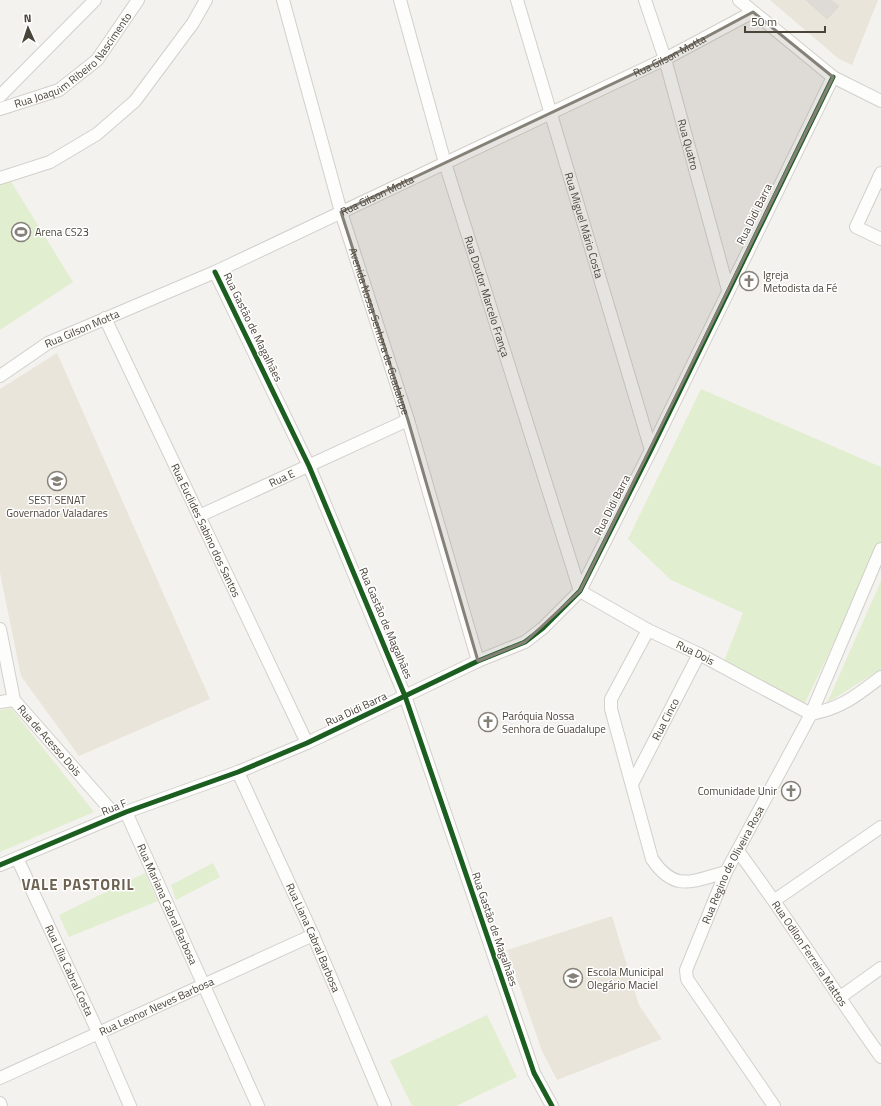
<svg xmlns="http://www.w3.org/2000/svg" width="881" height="1106" font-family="'Titillium Web',sans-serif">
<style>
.education{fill:#eae5da}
.green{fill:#e1eecf}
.building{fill:#dedbd6;stroke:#dcd9d4}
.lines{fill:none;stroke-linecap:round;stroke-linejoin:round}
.minor-casing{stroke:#d2d0cb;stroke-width:14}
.minor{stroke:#fdfdfc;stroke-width:12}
.cycleway-casing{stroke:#fff;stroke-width:8}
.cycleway{stroke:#1b5e20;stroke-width:5}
.marked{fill:#868178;fill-opacity:0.2;stroke:#868178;stroke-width:3;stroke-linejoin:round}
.labels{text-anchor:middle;stroke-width:3;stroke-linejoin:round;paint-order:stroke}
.street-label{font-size:11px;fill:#4b4439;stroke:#fff}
.poi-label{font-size:11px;fill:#4b4439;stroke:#fff;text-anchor:start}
.district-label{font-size:15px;font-weight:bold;letter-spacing:1px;fill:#6e6250;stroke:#fff}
</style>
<rect width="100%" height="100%" fill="#f4f2ee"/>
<g class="education">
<polygon points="770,0 878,0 852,65 839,59"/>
<polygon points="57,353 210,699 79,756 21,676 0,573 0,389"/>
<polygon points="612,916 639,1005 662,1039 557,1080 542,1051 507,950"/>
</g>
<g class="green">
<polygon points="10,180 73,282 0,330 0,182"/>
<polygon points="701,389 881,467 881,544 804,705 724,661 743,613 671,580 628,539"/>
<polygon points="881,581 881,669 827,703"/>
<polygon points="11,708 94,812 0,852 0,710"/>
<polygon points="213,863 220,877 176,900 171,885"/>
<polygon points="145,873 158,901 69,937 59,915"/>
<polygon points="487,1015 517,1077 456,1106 412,1106 390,1061"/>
</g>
<polygon class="building" points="806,0 831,0 839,6 827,19"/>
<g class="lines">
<g class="minor-casing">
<g id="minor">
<path id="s1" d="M283,0L341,212L408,420L478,661"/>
<path id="s2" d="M400,0L445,163L580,591"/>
<path id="s3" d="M517,0L651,450"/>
<path id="s4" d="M645,0L665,59L728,290"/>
<polyline points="739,0 833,77 881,101"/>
<polyline points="0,96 95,0"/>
<path id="s5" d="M0,109L59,90L97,60L138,0"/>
<polyline points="881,173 856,227 881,239"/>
<polyline points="0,178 50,162 97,134 135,101 193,23 206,0"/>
<polyline points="215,272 309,466 405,696 534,1073 552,1106"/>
<path id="s6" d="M105,318L307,743"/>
<path id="s7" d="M0,376L48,343L215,272L665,59L753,12"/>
<path id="s8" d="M199,516L408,420"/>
<path id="s9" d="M580,591L648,630L699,654L811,714"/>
<path id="s10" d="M0,629L14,700L116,816"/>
<path d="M648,630L611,699V709L652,859C675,893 692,881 726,872"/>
<polyline points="0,702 14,700"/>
<path d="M811,714C842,708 856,696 881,677"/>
<path id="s11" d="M238,772L313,935L385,1106"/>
<path id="s12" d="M632,784L699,654"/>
<path id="s13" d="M126,812L258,1106"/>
<path id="s14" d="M738,851C788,918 832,989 881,1057"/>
<path id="s15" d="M17,858L98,1032L130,1106"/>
<polyline points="0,865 126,812 238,772 307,743 478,661 525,642 543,628 580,591 651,450 833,77"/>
<polyline points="775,900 881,827"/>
<polyline points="839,998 881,968"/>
<path id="s16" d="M0,1078L313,935"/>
<polyline points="0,1103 1,1106"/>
<path id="s17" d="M774,1106L687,979L686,970L726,872L811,714L881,549"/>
</g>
</g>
<use href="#minor" class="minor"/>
<g class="cycleway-casing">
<g id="cycleway">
<polyline points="215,272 309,466 405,696 534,1073 552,1106"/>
<polyline points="0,865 126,812 238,772 307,743 478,661 525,642 543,628 580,591 651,450 833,77"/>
</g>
</g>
<use href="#cycleway" class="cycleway"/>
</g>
<path class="marked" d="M753,12L833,77L580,591L525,642L478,661L408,420L341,212L665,59Z"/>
<defs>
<g id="stadium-ring" transform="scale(1)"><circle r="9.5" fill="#fff" stroke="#868178" stroke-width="1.5"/><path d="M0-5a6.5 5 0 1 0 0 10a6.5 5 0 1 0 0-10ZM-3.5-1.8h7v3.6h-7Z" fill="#868178"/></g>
<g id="church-ring" transform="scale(1)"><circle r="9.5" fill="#fff" stroke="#868178" stroke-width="1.5"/><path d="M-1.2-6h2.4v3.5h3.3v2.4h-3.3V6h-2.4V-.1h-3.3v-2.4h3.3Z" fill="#868178"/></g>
<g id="school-ring" transform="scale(1)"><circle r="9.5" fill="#fff" stroke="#868178" stroke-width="1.5"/><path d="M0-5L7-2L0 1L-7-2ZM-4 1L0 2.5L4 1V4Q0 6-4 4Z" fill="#868178"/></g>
</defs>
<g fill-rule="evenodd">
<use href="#stadium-ring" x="21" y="232"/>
<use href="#church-ring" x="749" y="281"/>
<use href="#school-ring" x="57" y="481"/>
<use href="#church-ring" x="488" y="722"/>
<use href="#church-ring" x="791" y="791"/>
<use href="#school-ring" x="573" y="978"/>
</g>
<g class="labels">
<g class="street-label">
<text dy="4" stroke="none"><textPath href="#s7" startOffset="743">Rua Gilson Motta</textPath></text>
<text dy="4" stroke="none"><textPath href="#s5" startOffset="91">Rua Joaquim Ribeiro Nascimento</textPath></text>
<text dy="4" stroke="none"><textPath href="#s4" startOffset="151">Rua Quatro</textPath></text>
<text dy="4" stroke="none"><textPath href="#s7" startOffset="419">Rua Gilson Motta</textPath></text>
<text transform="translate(754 214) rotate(-64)" y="4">Rua Didi Barra</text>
<text dy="4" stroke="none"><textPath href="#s3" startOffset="235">Rua Miguel Mário Costa</textPath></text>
<text dy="4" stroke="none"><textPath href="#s2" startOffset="309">Rua Doutor Marcelo França</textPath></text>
<text transform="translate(253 327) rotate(64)" y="4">Rua Gastão de Magalhães</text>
<text dy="4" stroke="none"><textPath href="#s7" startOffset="95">Rua Gilson Motta</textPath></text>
<text dy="4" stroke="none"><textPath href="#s1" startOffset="345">Avenida Nossa Senhora de Guadalupe</textPath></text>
<text dy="4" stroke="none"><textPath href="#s8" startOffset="91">Rua E</textPath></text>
<text transform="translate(612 505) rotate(-63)" y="4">Rua Didi Barra</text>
<text dy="4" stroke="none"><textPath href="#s6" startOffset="235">Rua Euclides Sabino dos Santos</textPath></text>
<text transform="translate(386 623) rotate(67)" y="4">Rua Gastão de Magalhães</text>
<text dy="4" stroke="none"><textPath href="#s9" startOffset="131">Rua Dois</textPath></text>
<text transform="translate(356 709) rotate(-25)" y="4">Rua Didi Barra</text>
<text dy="4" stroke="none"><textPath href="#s12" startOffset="73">Rua Cinco</textPath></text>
<text dy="4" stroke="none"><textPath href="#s10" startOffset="126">Rua de Acesso Dois</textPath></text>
<text transform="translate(114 807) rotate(-22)" y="4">Rua F</text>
<text dy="4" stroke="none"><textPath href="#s17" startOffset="278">Rua Regino de Oliveira Rosa</textPath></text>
<text dy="4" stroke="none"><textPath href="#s13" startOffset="101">Rua Mariana Cabral Barbosa</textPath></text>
<text transform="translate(495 929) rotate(71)" y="4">Rua Gastão de Magalhães</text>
<text dy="4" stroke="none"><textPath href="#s11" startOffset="182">Rua Liana Cabral Barbosa</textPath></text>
<text dy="4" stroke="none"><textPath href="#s14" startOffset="125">Rua Odilon Ferreira Mattos</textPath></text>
<text dy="4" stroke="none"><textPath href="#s15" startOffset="124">Rua Lília Cabral Costa</textPath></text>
<text dy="4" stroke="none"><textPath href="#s16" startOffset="172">Rua Leonor Neves Barbosa</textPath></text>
</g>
<g class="poi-label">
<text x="35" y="236">Arena CS23</text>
<text x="763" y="279">Igreja<tspan x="763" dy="13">Metodista da Fé</tspan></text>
<text x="57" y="504" text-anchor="middle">SEST SENAT<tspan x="57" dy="13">Governador Valadares</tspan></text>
<text x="502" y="720">Paróquia Nossa<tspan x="502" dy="13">Senhora de Guadalupe</tspan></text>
<text x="777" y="795" text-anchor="end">Comunidade Unir</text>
<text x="587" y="976">Escola Municipal<tspan x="587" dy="13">Olegário Maciel</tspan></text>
</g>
<g class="district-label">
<text x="78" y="890">VALE PASTORIL</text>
</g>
</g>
<g transform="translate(28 28) rotate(357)" stroke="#ffffff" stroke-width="3" paint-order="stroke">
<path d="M0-3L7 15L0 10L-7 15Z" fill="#4b4439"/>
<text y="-6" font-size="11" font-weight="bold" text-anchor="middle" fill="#4b4439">N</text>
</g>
<path d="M745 26v6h80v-6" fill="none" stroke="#4b4439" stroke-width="2"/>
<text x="751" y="26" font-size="12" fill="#4b4439" stroke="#ffffff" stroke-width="3" paint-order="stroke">50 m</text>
</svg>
